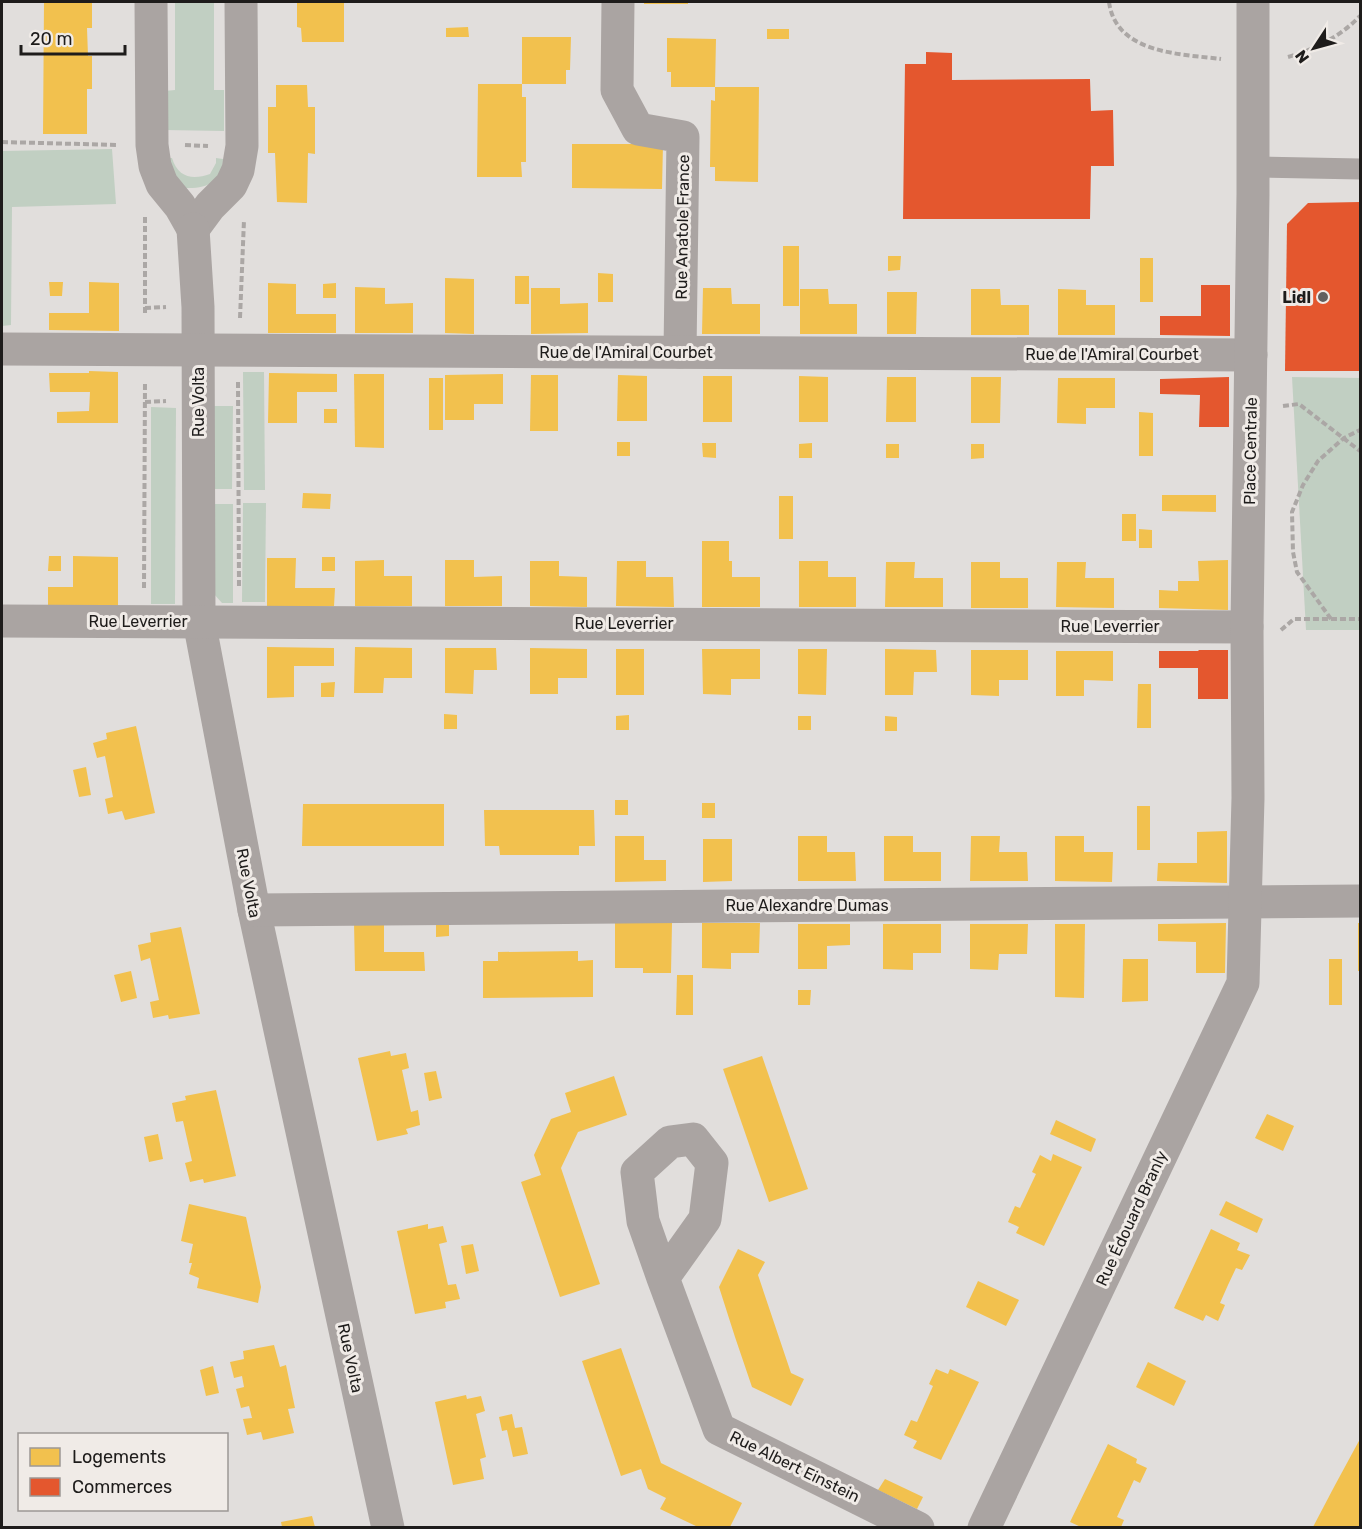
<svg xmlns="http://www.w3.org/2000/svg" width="1362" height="1529" font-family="Rubik,sans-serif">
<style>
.green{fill:#c1cfc2}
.homes{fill:#f2c14e}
.shops{fill:#e4572e}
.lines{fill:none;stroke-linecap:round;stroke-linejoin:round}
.path{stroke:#aba7a5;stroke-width:4;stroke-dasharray:6 3;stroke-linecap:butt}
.service{stroke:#aaa4a2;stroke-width:21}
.minor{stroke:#aaa4a2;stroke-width:33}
.poi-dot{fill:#62605f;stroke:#f0ebe7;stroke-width:2}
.labels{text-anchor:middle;stroke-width:6;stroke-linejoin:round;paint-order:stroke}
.street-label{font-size:16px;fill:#1e1c1b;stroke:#f0ebe7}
.poi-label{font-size:16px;font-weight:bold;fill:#1e1c1b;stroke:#f0ebe7;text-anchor:end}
</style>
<rect width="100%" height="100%" fill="#e1dedc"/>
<g class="green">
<polygon points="175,2 214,2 214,90 224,90 224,131 164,130 165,91 175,90"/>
<polygon points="112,149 116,204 12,207 11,325 2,326 2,151"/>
<path d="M163,158H172C178,178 193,180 210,174L216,163V158L223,159C222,182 207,189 185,188Z"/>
<polygon points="264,372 265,490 244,490 243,372"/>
<polygon points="1292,377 1360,378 1360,630 1306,630"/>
<polygon points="208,406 233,406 232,489 208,489"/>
<polygon points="151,407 176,408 175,604 151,604"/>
<polygon points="243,503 266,503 265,602 242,602"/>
<polygon points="208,504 233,504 233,603 222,603 214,594"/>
</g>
<g class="homes">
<polygon points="44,2 92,2 92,28 87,28 88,56 92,56 92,89 87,89 87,134 43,134"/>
<polygon points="297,2 344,2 344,42 302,42 301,28 297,27"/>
<rect x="644" y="2" width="44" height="2"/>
<polygon points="468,27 469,37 446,37 446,28"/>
<rect x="767" y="29" width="22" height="10"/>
<polygon points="522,37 571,37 570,70 566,70 566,84 522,84"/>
<polygon points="667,38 716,39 715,87 671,87 671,72 667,72"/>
<polygon points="478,84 522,84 522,97 526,97 526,162 521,162 522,177 477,177"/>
<polygon points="276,85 307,85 308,107 315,107 315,154 308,153 307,203 277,202 275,153 268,153 268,107 276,107"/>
<polygon points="715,87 759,87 758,182 715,181 715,167 710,167 711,100 715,101"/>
<polygon points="572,144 663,144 662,189 572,188"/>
<rect x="783" y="246" width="16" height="60"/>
<polygon points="888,256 901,256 900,270 888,271"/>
<rect x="1140" y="258" width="13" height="44"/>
<polygon points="598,273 613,274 613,302 598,302"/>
<rect x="515" y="276" width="14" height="28"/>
<polygon points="445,278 474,279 474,334 445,333"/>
<polygon points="49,282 63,282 62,296 50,296"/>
<polygon points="89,282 119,283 119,331 49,330 49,313 89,313"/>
<polygon points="268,283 296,284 296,314 336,314 336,333 268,333"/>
<polygon points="336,283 336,298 323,298 323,284"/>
<polygon points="355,287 385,288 385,304 413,303 413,333 355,333"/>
<polygon points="531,288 560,288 560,304 588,303 588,333 531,334"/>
<polygon points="703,288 731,288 732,304 760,304 760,334 702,334"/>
<polygon points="800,289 828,289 829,304 857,304 857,334 800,334"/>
<polygon points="971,289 1000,289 1001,305 1029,305 1029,335 971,335"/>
<polygon points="1058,289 1086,290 1086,305 1115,305 1115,335 1058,335"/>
<polygon points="887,292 917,292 916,334 887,334"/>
<polygon points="89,371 118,372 118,423 57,423 57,412 89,411 90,392 50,392 49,373 89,373"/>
<polygon points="269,373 337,374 337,392 297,392 297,423 268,423"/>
<polygon points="354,374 384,374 384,448 355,447"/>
<polygon points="503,374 503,404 474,404 474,420 445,420 445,375"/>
<polygon points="531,375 558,375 558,431 530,431"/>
<polygon points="618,375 647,376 647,421 617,421"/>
<rect x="703" y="376" width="29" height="46"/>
<polygon points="799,376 828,377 828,422 799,422"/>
<polygon points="887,377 916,377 916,422 886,422"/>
<polygon points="971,377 1001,377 1000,423 971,423"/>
<rect x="429" y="378" width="14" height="52"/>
<polygon points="1058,378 1115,378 1115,408 1086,408 1086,424 1057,423"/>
<rect x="324" y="409" width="13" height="14"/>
<polygon points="1139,412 1153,413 1153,456 1139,456"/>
<rect x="617" y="442" width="13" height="14"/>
<polygon points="702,443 716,443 716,458 703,457"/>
<polygon points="812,443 812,458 799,458 799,444"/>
<rect x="886" y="444" width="13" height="14"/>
<polygon points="971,444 984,444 984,458 971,459"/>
<polygon points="303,493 331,494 330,509 302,508"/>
<polygon points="1162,495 1216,495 1216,512 1162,511"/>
<rect x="779" y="496" width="14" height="43"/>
<rect x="1122" y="514" width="14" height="27"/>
<polygon points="1139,529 1152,530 1152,548 1139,548"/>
<polygon points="702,541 729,541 729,561 732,561 732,577 760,577 760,607 702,607"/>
<polygon points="49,556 61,556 61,571 48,571"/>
<polygon points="73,556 118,557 118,606 48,606 48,587 73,587"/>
<rect x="322" y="557" width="13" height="14"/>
<polygon points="267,558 296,558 295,588 335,588 334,606 267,608"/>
<polygon points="384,560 384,576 412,576 412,606 355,606 355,561"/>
<polygon points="445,560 474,560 474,577 502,576 502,606 445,606"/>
<polygon points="1228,560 1228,610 1159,608 1159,590 1178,591 1178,581 1199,581 1198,561"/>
<polygon points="530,561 559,561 559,576 587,577 587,607 530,606"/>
<polygon points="617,561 646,561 646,577 673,577 674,607 616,606"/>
<polygon points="799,561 828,561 828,577 856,577 856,607 799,607"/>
<polygon points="886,562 915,562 914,578 943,578 943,607 885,607"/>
<polygon points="971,562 1000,562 1000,578 1028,578 1028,608 971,608"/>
<polygon points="1057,562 1086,562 1085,578 1114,578 1114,608 1056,607"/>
<polygon points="267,647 334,648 334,666 294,666 294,697 267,698"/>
<polygon points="355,647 412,648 412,678 384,678 383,693 354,693"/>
<polygon points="445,648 496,648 497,670 474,670 473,694 445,693"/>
<polygon points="530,648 587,649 587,678 558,678 558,694 530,694"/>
<rect x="616" y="649" width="28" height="46"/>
<polygon points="702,649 760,649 760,679 731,679 731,695 703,694"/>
<polygon points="798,649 827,649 826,695 798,694"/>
<polygon points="885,649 936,650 937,672 914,672 913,695 885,695"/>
<polygon points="971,650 1028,650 1028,680 999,680 999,696 971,695"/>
<polygon points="1056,651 1113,651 1113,681 1084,680 1084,696 1056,696"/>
<polygon points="335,682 334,697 321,697 321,683"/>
<polygon points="1138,684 1151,684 1151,728 1137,728"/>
<polygon points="444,714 457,715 457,729 444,729"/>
<polygon points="629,715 629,730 616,730 616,716"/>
<rect x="798" y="716" width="13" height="14"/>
<polygon points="885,716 897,717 897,731 885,731"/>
<polygon points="136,726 155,813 125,820 122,811 108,814 105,799 113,797 105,756 97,758 93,743 107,739 106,733"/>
<polygon points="86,767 91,795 79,797 73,770"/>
<rect x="615" y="800" width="13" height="15"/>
<rect x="702" y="803" width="13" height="15"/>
<polygon points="303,804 444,804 444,846 302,846"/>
<rect x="1137" y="806" width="13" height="44"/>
<polygon points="484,810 594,810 595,846 579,846 579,855 500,855 499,846 485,846"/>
<polygon points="1227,831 1227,883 1157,881 1158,863 1197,863 1197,832"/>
<polygon points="615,836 644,836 644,860 666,860 666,881 615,882"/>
<polygon points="798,836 827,836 827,852 855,852 856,881 798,881"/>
<polygon points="884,836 913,836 913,852 941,852 941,881 884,881"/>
<polygon points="971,836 1000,836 999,852 1027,852 1028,881 970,881"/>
<polygon points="1055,836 1084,836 1084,852 1113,852 1112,882 1055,881"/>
<polygon points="703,839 732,839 732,881 703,882"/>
<polygon points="354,922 384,922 384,952 424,952 425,971 355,971"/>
<polygon points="436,922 449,922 449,936 436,937"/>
<polygon points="615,923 672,923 671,973 643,973 643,968 615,968"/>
<polygon points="702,923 760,923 759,953 731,953 731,969 702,968"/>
<polygon points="1226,923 1225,973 1196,973 1196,942 1158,941 1158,924"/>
<rect x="1358" y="923" width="2" height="48"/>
<polygon points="798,924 850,924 850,945 827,946 827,969 798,969"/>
<polygon points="883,924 941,924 941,953 913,953 913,970 883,969"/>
<polygon points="970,924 1028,924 1027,954 999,954 998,970 970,969"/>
<polygon points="1055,924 1085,924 1084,998 1055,997"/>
<polygon points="181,927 200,1014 169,1019 168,1015 153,1018 150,1002 159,1000 150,958 141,961 138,945 151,942 150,933"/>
<polygon points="578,951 578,961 593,960 593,997 483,998 483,961 498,961 498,952"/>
<polygon points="1123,959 1148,959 1148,1001 1122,1002"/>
<rect x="1329" y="959" width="13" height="46"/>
<polygon points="131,971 137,998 121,1002 114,975"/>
<polygon points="677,975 693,975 693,1015 676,1015"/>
<polygon points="798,990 811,990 810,1005 798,1005"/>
<polygon points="390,1051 391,1056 406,1053 409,1068 402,1070 411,1112 418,1110 420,1125 406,1129 408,1134 377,1141 358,1058"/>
<polygon points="762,1056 808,1189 769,1202 723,1069"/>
<polygon points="436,1071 442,1098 429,1101 424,1073"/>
<polygon points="614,1076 627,1115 578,1132 561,1168 600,1284 560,1297 521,1182 541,1175 534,1155 551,1119 571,1112 565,1093"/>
<polygon points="216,1090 236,1176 204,1183 203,1179 190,1182 185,1163 192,1161 183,1121 176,1122 172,1103 186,1100 185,1096"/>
<polygon points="1267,1114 1294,1126 1283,1151 1255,1138"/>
<polygon points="1056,1120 1096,1139 1091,1152 1050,1134"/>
<polygon points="158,1134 163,1159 149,1162 144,1137"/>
<polygon points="1053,1154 1082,1167 1044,1246 1016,1233 1019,1227 1008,1222 1015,1206 1020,1208 1036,1174 1032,1172 1040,1155 1051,1161"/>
<polygon points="1226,1201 1263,1219 1257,1233 1219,1215"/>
<polygon points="189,1204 246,1217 261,1287 258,1303 197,1288 199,1278 189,1274 192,1263 189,1263 193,1244 181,1241"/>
<polygon points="428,1224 428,1229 443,1226 447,1242 439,1244 448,1285 456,1284 460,1299 445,1302 446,1308 415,1314 397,1231"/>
<polygon points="1211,1229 1240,1243 1237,1250 1250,1255 1242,1270 1236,1268 1228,1285 1220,1303 1225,1305 1218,1321 1206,1315 1203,1321 1174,1308"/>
<polygon points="473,1244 479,1271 466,1274 461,1246"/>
<polygon points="738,1249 765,1262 758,1275 791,1373 804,1379 791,1406 752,1387 735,1337 719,1287"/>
<polygon points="978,1281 1019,1300 1006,1326 966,1307"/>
<polygon points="274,1345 280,1367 286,1365 295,1408 288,1409 294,1433 263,1440 261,1432 247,1435 243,1419 252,1418 249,1406 241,1408 236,1389 244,1387 242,1376 234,1378 230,1362 244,1359 243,1351"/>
<polygon points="621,1348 661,1463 742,1503 730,1527 698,1527 660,1509 666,1498 648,1489 641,1469 621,1476 582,1361"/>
<polygon points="1148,1362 1186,1381 1174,1406 1136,1387"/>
<polygon points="213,1366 219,1393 206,1396 200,1370"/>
<polygon points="936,1369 948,1374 950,1369 979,1382 941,1460 913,1448 917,1441 904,1435 911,1420 917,1422 933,1386 929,1384"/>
<polygon points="466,1395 467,1399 481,1396 485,1411 476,1414 486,1457 480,1459 484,1479 453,1485 435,1402"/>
<polygon points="512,1414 515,1428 522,1427 528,1454 513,1457 507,1430 502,1431 499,1417"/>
<polygon points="1360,1439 1360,1527 1313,1527 1334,1487"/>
<polygon points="1108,1444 1137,1459 1136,1463 1147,1468 1140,1483 1134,1480 1117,1517 1124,1520 1121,1527 1081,1527 1070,1522"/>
<polygon points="885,1479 923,1497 917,1509 878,1490"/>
<polygon points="312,1516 315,1527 282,1527 281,1522"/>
</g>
<g class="shops">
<polygon points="926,52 952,53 952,80 1090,79 1091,111 1113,110 1114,166 1091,166 1090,219 903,219 905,64 926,64"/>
<polygon points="1360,202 1360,371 1285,371 1287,224 1308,203"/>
<polygon points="1201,285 1230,285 1230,336 1160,335 1160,316 1201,316"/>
<polygon points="1229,377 1229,427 1199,427 1200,395 1160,394 1160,379"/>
<polygon points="1199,650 1228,650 1228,699 1198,699 1198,668 1159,668 1159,651 1198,651"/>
</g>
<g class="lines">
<g class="path">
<path d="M1109,2C1116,54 1181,54 1221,59"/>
<path d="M1288,57C1315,49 1340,37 1360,16"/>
<polyline points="2,142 118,145"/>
<polyline points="185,145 208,146"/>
<polyline points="145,217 145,315"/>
<polyline points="145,308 166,307"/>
<polyline points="240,318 244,220"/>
<polyline points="238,382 239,588"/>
<polyline points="145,402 166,401"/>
<polyline points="1283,406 1299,404 1360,451"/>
<polyline points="144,588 145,382"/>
<polyline points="1331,619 1297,572 1293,552 1292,512 1303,485 1318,461 1344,438 1360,430"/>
<polyline points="1281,630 1294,619 1360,619"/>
</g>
<polyline class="service" points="1253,167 1360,169"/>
<g class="minor">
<polyline points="151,2 152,145 155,166 162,184 180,206 193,229 210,206 231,185 238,170 242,146 241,2"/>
<polyline points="618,2 617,90 638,129 683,137 680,352"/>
<polyline points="193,229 198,307 199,621 254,910 388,1528"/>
<polyline points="2,349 1251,355"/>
<polyline points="2,621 1247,627"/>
<polyline points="254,910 1360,901"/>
<polyline points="663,1278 643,1221 637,1172 670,1142 693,1139 712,1163 705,1219 663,1278 719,1429 918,1528"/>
<polyline points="984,1528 1243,983 1248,798 1247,627 1253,194 1253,2"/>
</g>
</g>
<circle class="poi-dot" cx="1323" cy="297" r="6"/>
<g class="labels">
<g class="street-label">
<text transform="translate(682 227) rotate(-89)" y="6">Rue Anatole France</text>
<text x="626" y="358">Rue de l'Amiral Courbet</text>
<text x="1112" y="360">Rue de l'Amiral Courbet</text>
<text transform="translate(198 402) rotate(-90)" y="6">Rue Volta</text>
<text transform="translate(1250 451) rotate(-89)" y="6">Place Centrale</text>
<text x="138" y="627">Rue Leverrier</text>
<text x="624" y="629">Rue Leverrier</text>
<text x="1110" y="632">Rue Leverrier</text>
<text transform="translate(249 883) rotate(79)" y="6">Rue Volta</text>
<text x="807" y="911">Rue Alexandre Dumas</text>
<text transform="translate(1131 1218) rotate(-65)" y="6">Rue Édouard Branly</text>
<text transform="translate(351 1358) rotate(78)" y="6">Rue Volta</text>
<text transform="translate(795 1466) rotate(26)" y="6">Rue Albert Einstein</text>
</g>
<g class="poi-label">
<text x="1311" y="303">Lidl</text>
</g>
</g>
<rect width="1362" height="1529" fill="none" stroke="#1e1c1b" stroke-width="6"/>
<rect x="18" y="1433" width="210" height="78" fill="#f0ebe7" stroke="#9c9895" stroke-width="1.5"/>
<rect x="30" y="1448" width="30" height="18" fill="#f2c14e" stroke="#9c9895" stroke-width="1.5"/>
<text x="72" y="1463" font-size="18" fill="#1e1c1b">Logements</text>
<rect x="30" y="1478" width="30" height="18" fill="#e4572e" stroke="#9c9895" stroke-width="1.5"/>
<text x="72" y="1493" font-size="18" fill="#1e1c1b">Commerces</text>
<g transform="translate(1314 48) rotate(234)" stroke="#f0ebe7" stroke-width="4.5" paint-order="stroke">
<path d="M0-4.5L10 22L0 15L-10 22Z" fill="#1e1c1b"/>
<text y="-9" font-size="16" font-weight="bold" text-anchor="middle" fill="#1e1c1b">N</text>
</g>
<path d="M21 45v9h104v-9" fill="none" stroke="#1e1c1b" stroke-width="3"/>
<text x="30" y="45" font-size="18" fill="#1e1c1b" stroke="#f0ebe7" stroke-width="4.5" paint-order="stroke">20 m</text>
</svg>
